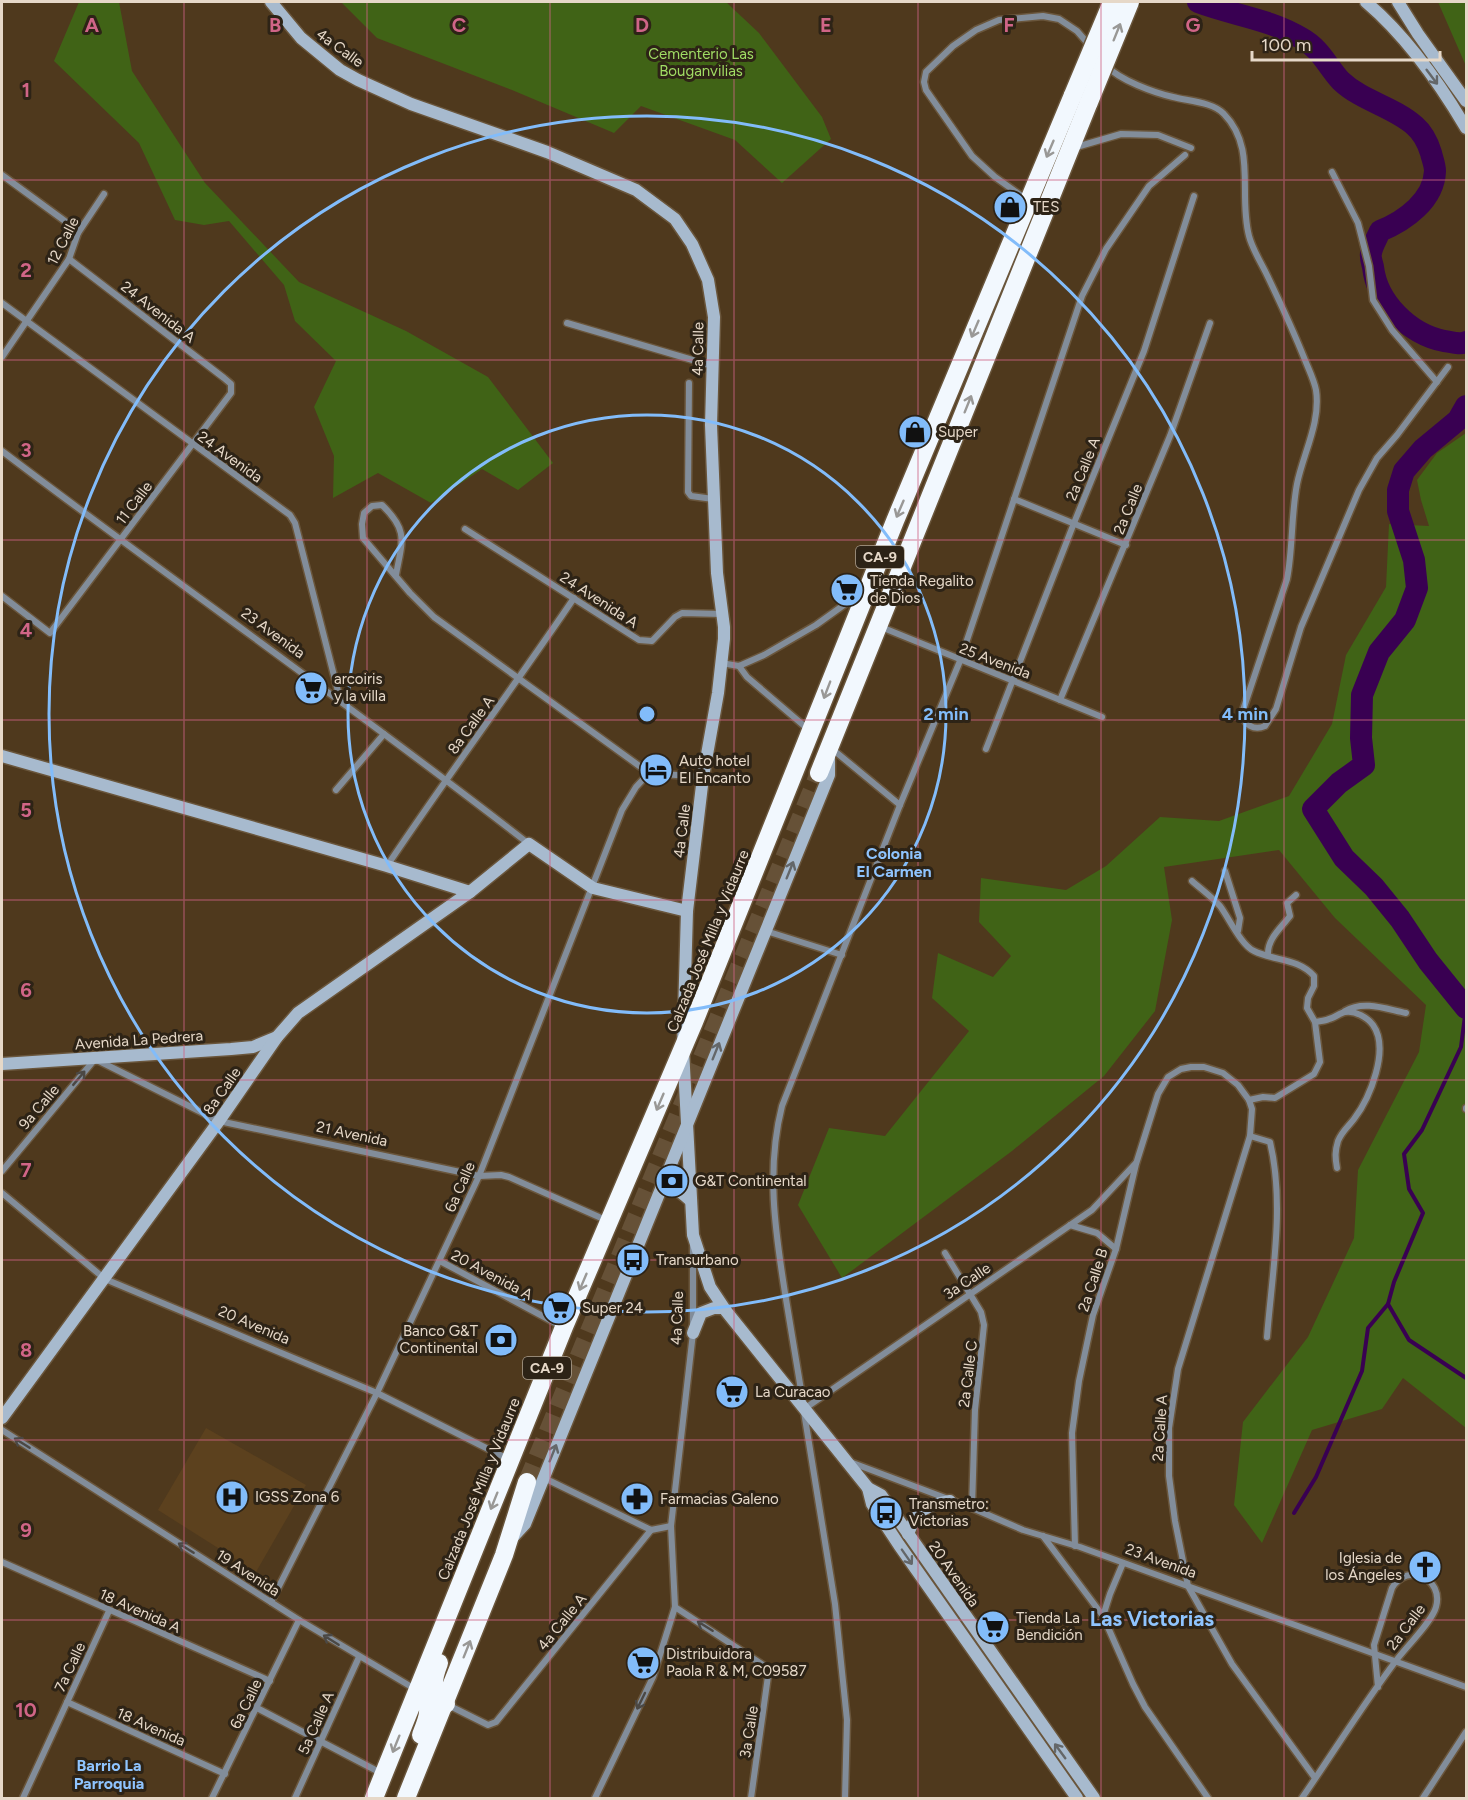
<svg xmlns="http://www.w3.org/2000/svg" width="1468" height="1800" font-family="Figtree,sans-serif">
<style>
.built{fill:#5c411e}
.green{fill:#406316}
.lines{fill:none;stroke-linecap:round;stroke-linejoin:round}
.stream{stroke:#390052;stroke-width:4}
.river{stroke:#390052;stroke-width:22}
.highway-tunnel{stroke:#665137;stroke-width:18;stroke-dasharray:18 9;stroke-linecap:butt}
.street-casing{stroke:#6a563c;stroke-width:9}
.secondary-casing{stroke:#6a563c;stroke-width:15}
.highway-casing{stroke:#6a563c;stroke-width:21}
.street{stroke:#828d9a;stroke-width:6}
.secondary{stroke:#a7bace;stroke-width:12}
.highway{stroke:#f2f8fe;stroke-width:18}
.highway-bridge-casing{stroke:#6a563c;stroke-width:21;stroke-linecap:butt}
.highway-bridge{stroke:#f2f8fe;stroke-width:18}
.oneway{stroke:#999896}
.oneway2{stroke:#646769}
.oneway3{stroke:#4b4844}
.grid{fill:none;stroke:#d06587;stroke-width:1.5;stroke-opacity:0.55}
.ring{fill:none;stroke:#82bcfa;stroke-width:3}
.labels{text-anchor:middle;stroke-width:6;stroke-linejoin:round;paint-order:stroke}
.shield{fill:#2d2316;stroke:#aea293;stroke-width:1.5}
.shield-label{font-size:14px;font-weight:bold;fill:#e6d8c8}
.street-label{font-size:15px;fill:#e6d8c8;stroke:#2d2316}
.park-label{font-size:15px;fill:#a0dc64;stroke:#2d2316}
.poi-label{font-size:15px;fill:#e6d8c8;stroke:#2d2316;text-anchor:start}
.neighbourhood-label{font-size:16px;font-weight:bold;fill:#8fc4fe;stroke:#2d2316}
.district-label{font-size:21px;font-weight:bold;fill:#8fc4fe;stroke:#2d2316}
.grid-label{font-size:20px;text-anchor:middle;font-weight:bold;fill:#d06587;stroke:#2d2316;stroke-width:6;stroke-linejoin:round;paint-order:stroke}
.centre{fill:#82bcfa;stroke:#2d2316;stroke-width:3}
.ring-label{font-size:18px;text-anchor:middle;font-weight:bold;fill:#82bcfa;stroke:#2d2316;stroke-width:6;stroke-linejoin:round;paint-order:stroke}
</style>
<rect width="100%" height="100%" fill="#4f391d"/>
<polygon class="built" points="206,1428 306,1485 256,1572 158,1510"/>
<g class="green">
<polygon points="79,2 119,2 132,71 205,183 299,282 406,331 488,377 553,463 518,490 482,469 431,503 378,473 333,498 334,456 314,407 336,361 295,321 284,285 229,221 204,225 175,220 139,143 54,61"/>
<polygon points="341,2 726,2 759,33 822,117 831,139 782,183 735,140 641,106 614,133 512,90 377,38"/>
<polygon points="1438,2 1466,2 1466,66"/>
<polygon points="1466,433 1466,1428 1403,1378 1382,1409 1312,1430 1262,1543 1234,1505 1243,1422 1308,1337 1354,1238 1358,1170 1419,1052 1426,1005 1335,918 1279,850 1164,867 1172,920 1155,1011 1104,1076 1012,1151 842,1278 798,1205 829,1128 885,1136 969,1031 932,998 938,953 993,977 1011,956 979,922 981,878 1066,890 1106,866 1160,817 1219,821 1289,796 1332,724 1346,655 1386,587 1389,524 1429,526 1421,500 1417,480 1437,453"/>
</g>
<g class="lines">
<g class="stream">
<polyline points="1466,1008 1461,1047 1422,1130 1404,1154 1409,1189 1423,1213 1394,1282 1388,1304 1409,1340 1466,1378"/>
<polyline points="1294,1513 1316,1477 1362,1371 1368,1328 1388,1304"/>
</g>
<g class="river">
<path d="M1198,2C1232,15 1270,19 1301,38C1321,49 1327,66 1341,81C1362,101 1394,107 1415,126C1423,133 1428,143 1431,153C1432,158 1435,165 1435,171C1434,200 1405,221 1380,231C1377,238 1372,246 1371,253C1370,257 1372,263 1373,267C1377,302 1409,334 1444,341C1452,342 1459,345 1466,342"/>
<polyline points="1466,406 1458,420 1423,449 1404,471 1398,490 1398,511 1414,560 1417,588 1405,620 1379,652 1362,695 1361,738 1364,765 1339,783 1313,809 1344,858 1374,887 1400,919 1428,961 1466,1008"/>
</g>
<polyline class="highway-tunnel" points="527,1482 819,773"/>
<g class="street-casing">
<g id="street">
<path d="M1107,66C1119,80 1155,93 1173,97C1188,101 1213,102 1224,114C1257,148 1238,194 1249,236C1252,248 1260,261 1266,273C1280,302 1293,330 1305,360C1309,370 1314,380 1316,390C1321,422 1303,454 1297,484C1291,515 1293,548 1287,579L1242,713C1244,725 1254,731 1265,726L1276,709L1301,627L1359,490L1377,458L1397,435L1448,367"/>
<polyline points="1073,148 1121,134 1158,135 1191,148"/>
<polyline points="1332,172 1358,223 1369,266 1373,300 1392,330 1437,382"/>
<polyline points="2,175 73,227 78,233"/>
<polyline points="1026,199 995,177 972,156 926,90 924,82 926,72 953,46 976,30 999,20 1043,16 1059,19 1077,31 1091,47"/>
<polyline points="2,303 290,515 295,523 340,699"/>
<polyline points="567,323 713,366"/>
<polyline points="2,357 69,259 78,233 104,194"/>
<polyline points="689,383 688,492 691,496 713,499"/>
<path d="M2,451C176,583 356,709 529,844"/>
<polyline points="1014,499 1126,545"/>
<polyline points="465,529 639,640 652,641 675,617 682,613 722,614"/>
<path d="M396,575C402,541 409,531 382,505L372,506L364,513L362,524L363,538L410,593L434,617L649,773L703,777"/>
<polyline points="2,596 50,633 231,393 231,384 224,378 69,259"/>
<polyline points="881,627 1102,717"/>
<polyline points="721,663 739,666 764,655 816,625 848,602 859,603"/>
<polyline points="739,666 747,677 809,730"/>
<polyline points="1060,700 1170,436 1210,323"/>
<polyline points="831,748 900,805"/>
<polyline points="986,749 1074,523 1144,351 1194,196"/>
<polyline points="336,790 384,734"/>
<path d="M387,866C448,775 513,688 574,598"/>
<polyline points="1225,871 1240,918 1238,931"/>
<path d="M1192,881C1201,889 1212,897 1220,906C1229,918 1241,945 1254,951C1274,961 1298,958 1314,976V986L1308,998L1307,1008L1315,1022L1320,1062L1314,1074L1275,1098L1263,1097L1249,1100"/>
<polyline points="766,931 842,955"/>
<path d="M1268,955C1267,939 1281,928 1290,916L1287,903L1296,895"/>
<path d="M1345,1011C1364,1000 1386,1009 1406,1013"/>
<path d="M1315,1022C1320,1021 1325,1021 1329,1019C1334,1018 1340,1013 1345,1012C1355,1010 1368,1018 1373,1025C1390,1049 1370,1098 1354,1119C1348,1127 1342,1131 1338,1141C1335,1151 1335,1157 1337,1168"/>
<polyline points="1466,1108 1466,1109"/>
<path d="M1250,1136L1270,1142C1285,1205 1272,1273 1267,1337"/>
<polyline points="2,1171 95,1059 219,1121 479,1176 501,1175 509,1177 608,1221"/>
<polyline points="2,1193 105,1279 377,1393 508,1459"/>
<polyline points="1070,1225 1097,1233 1116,1249"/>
<polyline points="945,1253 981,1312 984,1325 975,1410 972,1508"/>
<polyline points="440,1261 561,1326"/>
<path d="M803,1402C797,1366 791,1329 785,1293C775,1230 766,1169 782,1106L900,805L960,661L1082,296L1106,249L1149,186L1185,155"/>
<polyline points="804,1409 1092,1210 1135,1164"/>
<polyline points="804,1412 835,1604 847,1720 845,1798"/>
<polyline points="2,1430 299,1620 415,1689"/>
<polyline points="850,1462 972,1508 1023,1530 1080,1547 1466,1687"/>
<polyline points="544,1478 651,1530 671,1526"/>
<polyline points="1043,1536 1103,1616 1133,1684 1145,1707 1208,1798"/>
<polyline points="1075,1546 1072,1433 1079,1381 1093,1315 1116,1249 1136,1164 1158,1094 1168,1077 1181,1069 1191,1067 1204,1067 1223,1073 1238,1085 1249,1100 1252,1109 1250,1136 1178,1369 1169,1428 1169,1476 1175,1521 1188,1586 1232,1664 1315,1778"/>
<polyline points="2,1562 270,1681"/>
<polyline points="271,1602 377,1393 479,1176 622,810 636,787 649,773"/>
<polyline points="675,1607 769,1669 751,1798"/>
<polyline points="1103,1616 1110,1594 1123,1563"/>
<polyline points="67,1702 225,1774"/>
<polyline points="448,1705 488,1725 496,1722 651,1530"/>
<polyline points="257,1708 381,1773"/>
<polyline points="23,1798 109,1611"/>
<polyline points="212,1798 299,1620"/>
<polyline points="295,1798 359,1657"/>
<polyline points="595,1798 653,1677 675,1607 671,1526 693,1333 693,1247"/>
<path d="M1302,1798C1333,1753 1362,1706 1395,1662C1405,1648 1432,1622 1436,1607C1444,1579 1408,1561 1392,1588L1374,1645L1378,1687"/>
<polyline points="1423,1798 1466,1732"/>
</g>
</g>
<g class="secondary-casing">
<g id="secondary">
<polyline points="271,2 301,38 340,70 358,80 411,104 547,152 636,190 675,219 692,244 708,280 714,317 711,425 717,573 724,627 724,639 718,693 703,777 687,911 683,1049 693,1235 710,1287 726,1311 868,1488 881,1495 1094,1798"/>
<path d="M1366,2C1405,35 1440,84 1466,128"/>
<polyline points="1398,2 1418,34 1466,101"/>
<polyline points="2,756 387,866 470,892"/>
<polyline points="2,1064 231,1049 253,1047 277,1037"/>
<path d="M662,1185C674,1185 682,1193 691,1201"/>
<polyline points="693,1333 701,1313 714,1308 723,1308"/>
<polyline points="2,1418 219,1121 277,1037 298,1013 470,892 529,844 593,888 687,911"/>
<polyline points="868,1488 872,1504 899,1545 1077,1798"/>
<path d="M908,1534C917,1510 925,1505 950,1501"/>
<polyline points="513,1537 525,1524 540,1487 829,775 829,757"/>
</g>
</g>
<g class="highway-casing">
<g id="highway">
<polyline points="819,773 1089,102"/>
<path d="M439,1663C432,1681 431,1689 446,1704"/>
<path d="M418,1690C433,1707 429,1715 421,1735"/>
<polyline points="374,1798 564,1327 694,1022 895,521 1073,95"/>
<polyline points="406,1798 504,1555 527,1482"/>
</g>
</g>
<use href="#street" class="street"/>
<use href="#secondary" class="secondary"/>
<use href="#highway" class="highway"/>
<g class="highway-bridge-casing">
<g id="highway-bridge">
<polyline points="1073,95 1112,2"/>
<polyline points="1089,102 1130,2"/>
</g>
</g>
<use href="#highway-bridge" class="highway-bridge"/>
</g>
<defs><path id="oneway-shaft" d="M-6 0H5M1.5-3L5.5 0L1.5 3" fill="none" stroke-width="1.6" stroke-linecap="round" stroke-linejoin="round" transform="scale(1.5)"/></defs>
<g class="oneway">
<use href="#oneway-shaft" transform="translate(1117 32) rotate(-68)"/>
<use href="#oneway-shaft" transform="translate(1050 149) rotate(113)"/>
<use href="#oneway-shaft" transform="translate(975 329) rotate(113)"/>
<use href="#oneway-shaft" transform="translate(968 404) rotate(-68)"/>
<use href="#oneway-shaft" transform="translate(900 509) rotate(113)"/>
<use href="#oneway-shaft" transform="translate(827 690) rotate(111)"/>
<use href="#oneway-shaft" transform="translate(660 1102) rotate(113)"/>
<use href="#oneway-shaft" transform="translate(583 1282) rotate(113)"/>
<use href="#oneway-shaft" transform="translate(494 1501) rotate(112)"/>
<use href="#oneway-shaft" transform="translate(467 1649) rotate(-68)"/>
<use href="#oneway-shaft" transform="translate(396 1744) rotate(112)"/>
</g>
<g class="oneway2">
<use href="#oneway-shaft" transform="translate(1432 77) rotate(53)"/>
<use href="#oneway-shaft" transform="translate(790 870) rotate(-68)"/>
<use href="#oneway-shaft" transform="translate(716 1051) rotate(-68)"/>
<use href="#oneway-shaft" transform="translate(553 1453) rotate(-68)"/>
<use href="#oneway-shaft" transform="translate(907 1557) rotate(55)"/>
<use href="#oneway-shaft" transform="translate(1060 1751) rotate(-126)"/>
</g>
<g class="oneway3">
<use href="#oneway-shaft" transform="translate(79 1078) rotate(-50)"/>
<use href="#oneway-shaft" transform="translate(22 1443) rotate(-148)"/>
<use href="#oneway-shaft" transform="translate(186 1548) rotate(-148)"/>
<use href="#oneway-shaft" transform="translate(705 1626) rotate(-148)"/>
<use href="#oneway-shaft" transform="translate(331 1640) rotate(-148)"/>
<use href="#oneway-shaft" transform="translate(641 1701) rotate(116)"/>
</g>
<path class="grid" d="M184,2V1798M367,2V1798M550,2V1798M734,2V1798M918,2V1798M1101,2V1798M1284,2V1798M2,180H1466M2,360H1466M2,540H1466M2,720H1466M2,900H1466M2,1080H1466M2,1260H1466M2,1440H1466M2,1620H1466"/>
<g class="ring">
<circle cx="647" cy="714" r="299"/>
<circle cx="647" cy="714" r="598"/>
</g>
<defs>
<g id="shop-disc" transform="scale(1.725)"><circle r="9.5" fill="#82bcfa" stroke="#2d2316"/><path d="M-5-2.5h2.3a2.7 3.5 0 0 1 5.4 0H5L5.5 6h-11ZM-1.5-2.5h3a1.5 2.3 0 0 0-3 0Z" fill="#111"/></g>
<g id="supermarket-disc" transform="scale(1.725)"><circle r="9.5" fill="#82bcfa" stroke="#2d2316"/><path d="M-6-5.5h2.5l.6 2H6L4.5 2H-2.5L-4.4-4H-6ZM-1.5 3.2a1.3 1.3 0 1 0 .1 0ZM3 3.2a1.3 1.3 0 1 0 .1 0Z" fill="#111"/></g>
<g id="hotel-disc" transform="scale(1.725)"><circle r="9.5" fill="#82bcfa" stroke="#2d2316"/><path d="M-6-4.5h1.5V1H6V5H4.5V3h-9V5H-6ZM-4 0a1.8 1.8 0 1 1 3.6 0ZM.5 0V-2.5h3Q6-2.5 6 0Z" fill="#111"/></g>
<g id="bank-disc" transform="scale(1.725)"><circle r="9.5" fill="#82bcfa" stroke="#2d2316"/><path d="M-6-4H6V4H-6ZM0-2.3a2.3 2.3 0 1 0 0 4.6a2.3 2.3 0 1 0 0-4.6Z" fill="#111"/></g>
<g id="bus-disc" transform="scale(1.725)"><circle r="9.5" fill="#82bcfa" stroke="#2d2316"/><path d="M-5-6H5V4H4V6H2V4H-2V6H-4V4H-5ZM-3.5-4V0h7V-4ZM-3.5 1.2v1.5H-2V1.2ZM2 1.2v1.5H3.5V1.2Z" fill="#111"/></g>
<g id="hospital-disc" transform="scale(1.725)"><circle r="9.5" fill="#82bcfa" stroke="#2d2316"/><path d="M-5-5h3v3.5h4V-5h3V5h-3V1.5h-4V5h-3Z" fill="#111"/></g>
<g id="pharmacy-disc" transform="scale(1.725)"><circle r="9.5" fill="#82bcfa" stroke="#2d2316"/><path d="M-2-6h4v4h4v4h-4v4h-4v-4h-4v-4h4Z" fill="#111"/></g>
<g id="church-disc" transform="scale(1.725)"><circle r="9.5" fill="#82bcfa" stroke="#2d2316"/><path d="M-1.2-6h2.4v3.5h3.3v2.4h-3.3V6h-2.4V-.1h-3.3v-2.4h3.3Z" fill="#111"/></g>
</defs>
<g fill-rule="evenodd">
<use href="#shop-disc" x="1010" y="207"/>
<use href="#shop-disc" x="915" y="432"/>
<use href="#supermarket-disc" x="847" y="590"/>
<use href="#supermarket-disc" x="311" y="688"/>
<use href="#hotel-disc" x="656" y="770"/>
<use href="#bank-disc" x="672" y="1181"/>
<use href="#bus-disc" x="633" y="1260"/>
<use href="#supermarket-disc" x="559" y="1308"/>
<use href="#bank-disc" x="501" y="1340"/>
<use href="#supermarket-disc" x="732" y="1392"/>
<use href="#hospital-disc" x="232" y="1497"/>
<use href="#pharmacy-disc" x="637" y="1499"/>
<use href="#bus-disc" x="886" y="1513"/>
<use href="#church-disc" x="1425" y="1567"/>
<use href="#supermarket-disc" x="993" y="1627"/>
<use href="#supermarket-disc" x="643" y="1663"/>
</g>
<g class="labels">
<g class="shield">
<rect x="856" y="546" width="48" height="22" rx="4.5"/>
<rect x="523" y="1357" width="48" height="22" rx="4.5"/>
</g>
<g class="shield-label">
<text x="880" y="562">CA-9</text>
<text x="547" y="1373">CA-9</text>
</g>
<g class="street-label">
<text transform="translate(340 48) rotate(36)" y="5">4a Calle</text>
<text transform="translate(63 241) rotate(-63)" y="5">12 Calle</text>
<text transform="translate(158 312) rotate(38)" y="5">24 Avenida A</text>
<text transform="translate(698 349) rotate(-89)" y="5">4a Calle</text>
<text transform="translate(230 457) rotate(36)" y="5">24 Avenida</text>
<text transform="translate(1083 469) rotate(-68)" y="5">2a Calle A</text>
<text transform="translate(134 503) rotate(-53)" y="5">11 Calle</text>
<text transform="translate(1128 509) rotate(-68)" y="5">2a Calle</text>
<text transform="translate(599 600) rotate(33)" y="5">24 Avenida A</text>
<text transform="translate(273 633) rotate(36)" y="5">23 Avenida</text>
<text transform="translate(995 661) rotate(21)" y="5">25 Avenida</text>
<text transform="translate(471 725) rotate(-54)" y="5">8a Calle A</text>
<text transform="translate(682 831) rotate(-83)" y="5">4a Calle</text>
<text transform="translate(708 941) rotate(-68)" y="5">Calzada José Milla y Vidaurre</text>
<text transform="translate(139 1040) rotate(-4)" y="5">Avenida La Pedrera</text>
<text transform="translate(222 1091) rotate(-55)" y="5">8a Calle</text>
<text transform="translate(39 1107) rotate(-50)" y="5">9a Calle</text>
<text transform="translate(352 1134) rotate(12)" y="5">21 Avenida</text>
<text transform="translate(460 1187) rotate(-66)" y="5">6a Calle</text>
<text transform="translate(492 1275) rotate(28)" y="5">20 Avenida A</text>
<text transform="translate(1093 1280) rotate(-72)" y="5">2a Calle B</text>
<text transform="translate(967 1281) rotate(-34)" y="5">3a Calle</text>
<text transform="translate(677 1318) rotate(-88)" y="5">4a Calle</text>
<text transform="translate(254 1325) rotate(23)" y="5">20 Avenida</text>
<text transform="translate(968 1374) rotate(-83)" y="5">2a Calle C</text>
<text transform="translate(1160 1428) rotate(-86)" y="5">2a Calle A</text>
<text transform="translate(479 1489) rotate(-68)" y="5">Calzada José Milla y Vidaurre</text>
<text transform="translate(1161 1561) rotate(20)" y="5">23 Avenida</text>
<text transform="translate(248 1573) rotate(33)" y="5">19 Avenida</text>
<text transform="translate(954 1574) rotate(55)" y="5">20 Avenida</text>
<text transform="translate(140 1611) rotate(24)" y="5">18 Avenida A</text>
<text transform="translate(562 1622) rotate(-51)" y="5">4a Calle A</text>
<text transform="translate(1406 1627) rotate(-53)" y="5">2a Calle</text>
<text transform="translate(70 1667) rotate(-65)" y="5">7a Calle</text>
<text transform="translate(246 1704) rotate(-64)" y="5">6a Calle</text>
<text transform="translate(316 1723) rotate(-66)" y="5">5a Calle A</text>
<text transform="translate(151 1727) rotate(24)" y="5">18 Avenida</text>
<text transform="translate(749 1732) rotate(-81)" y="5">3a Calle</text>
</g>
<g class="park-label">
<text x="701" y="59">Cementerio Las<tspan x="701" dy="17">Bouganvilias</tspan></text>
</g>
<g class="poi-label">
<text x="1033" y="212">TES</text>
<text x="938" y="437">Super</text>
<text x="870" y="586">Tienda Regalito<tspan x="870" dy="17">de Dios</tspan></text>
<text x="334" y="684">arcoiris<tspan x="334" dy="17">y la villa</tspan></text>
<text x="679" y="766">Auto hotel<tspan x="679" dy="17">El Encanto</tspan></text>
<text x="695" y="1186">G&amp;T Continental</text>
<text x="656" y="1265">Transurbano</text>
<text x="582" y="1313">Super 24</text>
<text x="478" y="1336" text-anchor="end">Banco G&amp;T<tspan x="478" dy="17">Continental</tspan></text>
<text x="755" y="1397">La Curacao</text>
<text x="255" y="1502">IGSS Zona 6</text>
<text x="660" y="1504">Farmacias Galeno</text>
<text x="909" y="1509">Transmetro:<tspan x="909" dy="17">Victorias</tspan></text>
<text x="1402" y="1563" text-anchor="end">Iglesia de<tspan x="1402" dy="17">los Ángeles</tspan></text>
<text x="1016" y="1623">Tienda La<tspan x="1016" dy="17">Bendición</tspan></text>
<text x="666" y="1659">Distribuidora<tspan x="666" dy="17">Paola R &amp; M, C09587</tspan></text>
</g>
<g class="neighbourhood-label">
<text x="894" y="859">Colonia<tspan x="894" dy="18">El Carmen</tspan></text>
<text x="109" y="1771">Barrio La<tspan x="109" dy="18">Parroquia</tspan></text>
</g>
<g class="district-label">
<text x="1152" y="1626">Las Victorias</text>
</g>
</g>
<g class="grid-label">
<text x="92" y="32">A</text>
<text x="275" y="32">B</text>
<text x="459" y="32">C</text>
<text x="642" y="32">D</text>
<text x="826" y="32">E</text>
<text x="1009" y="32">F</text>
<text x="1193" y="32">G</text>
<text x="26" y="97">1</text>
<text x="26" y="277">2</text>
<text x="26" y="457">3</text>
<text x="26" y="637">4</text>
<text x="26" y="817">5</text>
<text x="26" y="997">6</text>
<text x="26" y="1177">7</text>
<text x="26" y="1357">8</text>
<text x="26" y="1537">9</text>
<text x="26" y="1717">10</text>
</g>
<circle cx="647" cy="714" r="9" class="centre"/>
<g class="ring-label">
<text x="946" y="720">2 min</text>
<text x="1245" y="720">4 min</text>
</g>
<rect width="1468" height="1800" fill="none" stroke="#e6d8c8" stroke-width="6"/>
<path d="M1252 51v9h188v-9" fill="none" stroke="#e6d8c8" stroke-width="3"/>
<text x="1261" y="51" font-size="18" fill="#e6d8c8" stroke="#2d2316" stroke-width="4.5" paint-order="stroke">100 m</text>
</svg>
